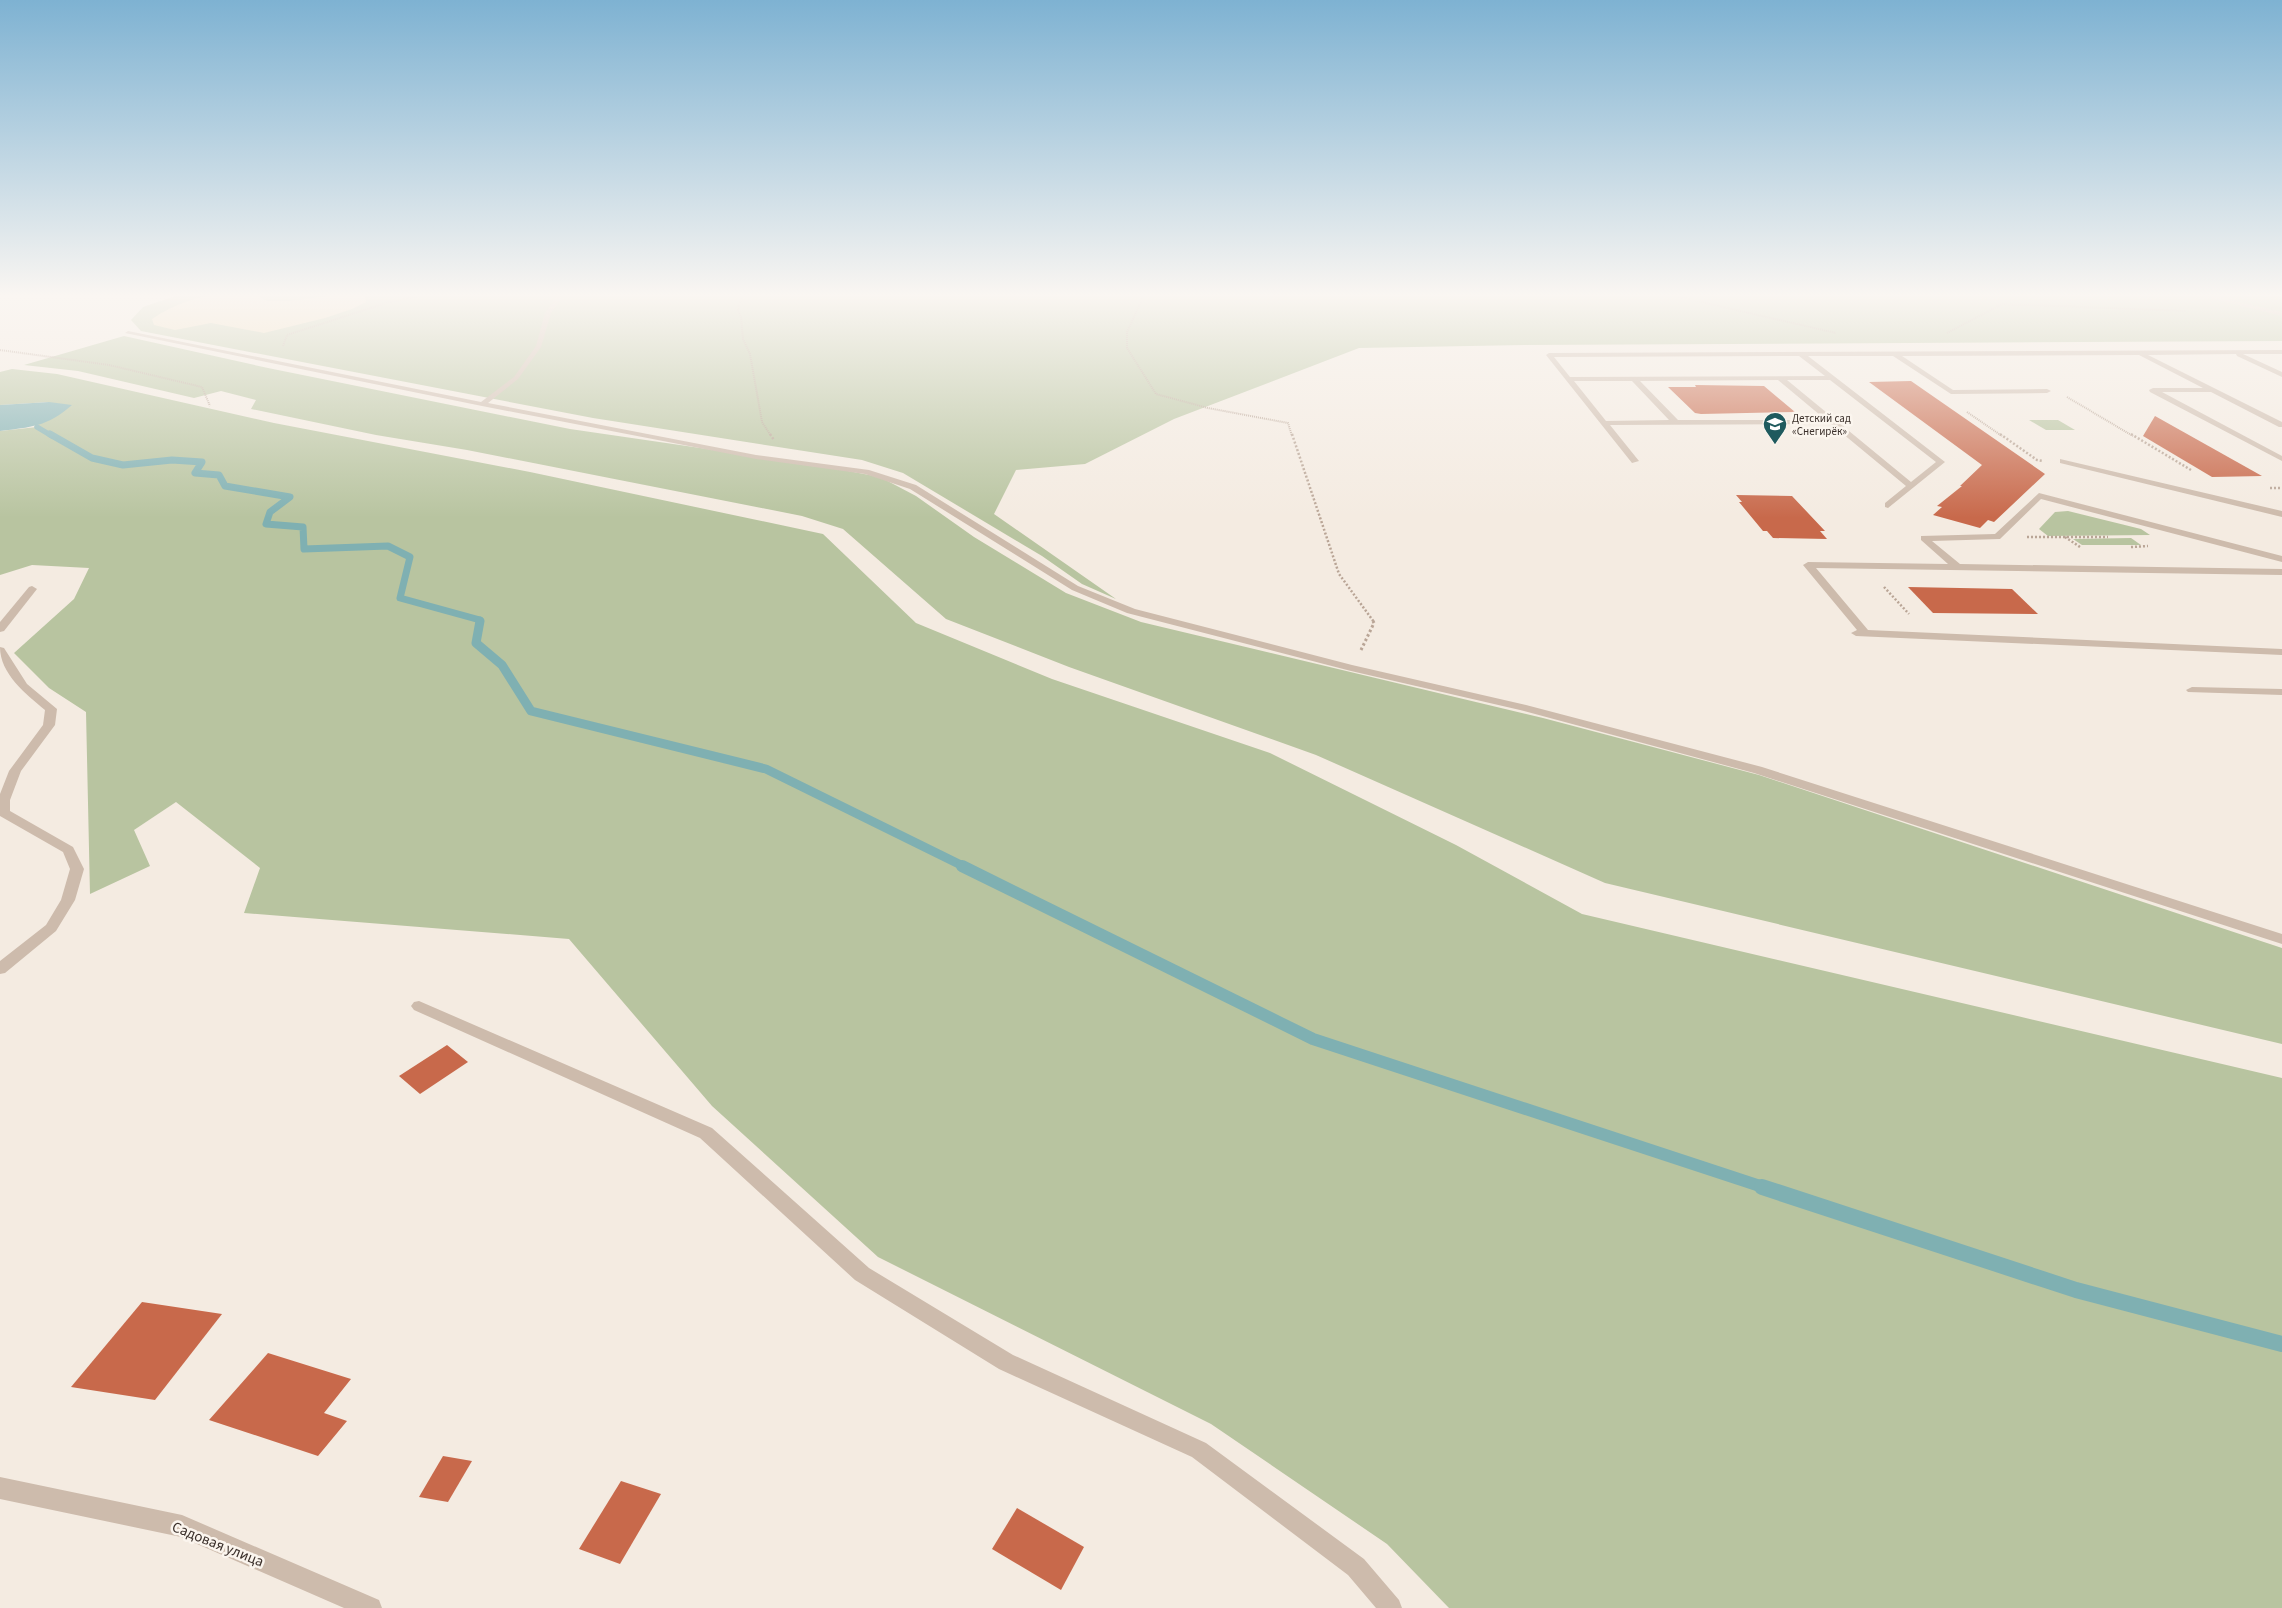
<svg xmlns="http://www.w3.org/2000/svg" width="2282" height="1608" font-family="'Source Sans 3',sans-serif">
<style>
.green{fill:#b8c4a0}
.sand{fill:#efdcb8}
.water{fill:#7fb0b2}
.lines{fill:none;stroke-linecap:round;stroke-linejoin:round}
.stream-far4{stroke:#7fb0b2;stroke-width:5.5}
.stream-far3{stroke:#7fb0b2;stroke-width:7}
.stream-far2{stroke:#7fb0b2;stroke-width:9}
.stream-far1{stroke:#7fb0b2;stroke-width:12}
.stream{stroke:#7fb0b2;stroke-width:16}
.building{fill:#c8694b}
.path-far2{stroke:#b9a596;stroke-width:2;stroke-dasharray:1 1;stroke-linecap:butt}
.path-far1{stroke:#b9a596;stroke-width:2.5;stroke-dasharray:2 2;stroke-linecap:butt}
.path{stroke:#b9a596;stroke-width:3;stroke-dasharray:2.5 2.5;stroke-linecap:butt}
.minor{fill:#cdbbac;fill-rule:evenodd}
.labels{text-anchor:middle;stroke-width:5;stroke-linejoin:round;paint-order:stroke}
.far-poi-label{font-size:11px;fill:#3b302b;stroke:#fbf5ee;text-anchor:start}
.near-street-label{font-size:15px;fill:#3b302b;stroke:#fbf5ee}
</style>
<rect width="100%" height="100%" fill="#f4ebe1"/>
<g class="green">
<polygon points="184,293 2282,293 2282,341 1524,345 1359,348 1174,419 1085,464 1016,470 994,514 1116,599 1082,584 1042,556 903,473 862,460 593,418 141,331 131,320 143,307"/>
<polygon points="124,336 268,368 570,429 811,464 880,477 916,496 974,537 1066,593 1141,622 1543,718 1759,775 2282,948 2282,1044 1605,883 1316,755 1069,667 946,619 843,529 802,516 467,450 376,435 251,409 256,400 221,391 194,398 78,371 24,365"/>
<polygon points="12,369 57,374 274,423 530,472 823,534 916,623 1052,679 1270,753 1456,845 1582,914 2282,1078 2282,1608 1449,1608 1387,1544 1211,1424 878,1257 712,1106 569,939 244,913 260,868 176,802 134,830 150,866 90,894 86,712 49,688 14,653 74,599 89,568 32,565 0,575 0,431 37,427 49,402 0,405 0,372"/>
<polygon points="2029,420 2058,420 2075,430 2046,430"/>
<polygon points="2068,511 2141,529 2150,535 2048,536 2039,529 2055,512"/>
<polygon points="2131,538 2141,545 2082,545 2073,539"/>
</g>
<path class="sand" d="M222,293H242L256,295L267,301H289L351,293H365L366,302L352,309L325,318L264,333L211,323L175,330L154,325L152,319C174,304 196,297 222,293Z"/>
<path class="water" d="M49,402L72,405C47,427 31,427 0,431V405Z"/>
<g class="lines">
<polyline class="stream-far4" points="37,427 52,436"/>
<polyline class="stream-far3" points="50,434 92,458 123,465 172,460 202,462 195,473 219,475 225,486 290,497 270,512 266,524 303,527 304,549 388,546 410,557 400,598 480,620 480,622"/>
<polyline class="stream-far2" points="480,621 476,643 502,665 531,711 766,769 965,867"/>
<polyline class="stream-far1" points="962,866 1313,1039 1766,1188"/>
<polyline class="stream" points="1762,1187 2076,1290 2282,1344"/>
</g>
<g class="building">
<polygon points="1911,381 2045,474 1994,522 1988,520 1980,528 1933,515 1942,507 1937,506 1962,486 1960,486 1982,465 1869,382"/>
<polygon points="1695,385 1764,386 1795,412 1701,414 1695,413 1668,387 1696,387"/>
<polygon points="2155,416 2262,476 2212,477 2143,436"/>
<polygon points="1736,495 1792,496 1825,531 1820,531 1827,539 1773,538 1767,531 1763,531 1739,502 1742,502"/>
<polygon points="1908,587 2012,589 2038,614 1933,613"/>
<polygon points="447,1045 468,1062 420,1094 399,1076"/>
<polygon points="142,1302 222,1314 155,1400 71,1387"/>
<polygon points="268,1353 351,1379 324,1413 347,1421 318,1456 209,1420"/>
<polygon points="443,1456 472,1461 448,1502 419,1497"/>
<polygon points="621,1481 661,1494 620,1564 579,1549"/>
<polygon points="1017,1508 1084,1547 1061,1590 992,1549"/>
</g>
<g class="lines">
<g class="path-far2">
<polyline points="748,293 739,303 738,311 741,317 743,339 750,354 762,422 771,436"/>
<polyline points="1145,293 1127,332 1127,348 1156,394 1208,408 1288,423 1292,436"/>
<polyline points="1600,293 1671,295 1836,333"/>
<polyline points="1947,333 2002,304 2186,311"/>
<polyline points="283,346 287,335 386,303 433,293"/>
<polyline points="0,350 109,365 202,387 210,406"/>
<polyline points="2067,397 2133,436"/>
<polyline points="1967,412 2002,436"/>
</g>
<g class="path-far1">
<polyline points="770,434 774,440"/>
<polyline points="1292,434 1339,574 1374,622"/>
<polyline points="2000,434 2037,460 2043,461"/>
<polyline points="2131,434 2191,470"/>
<polyline points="2270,488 2282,488"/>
<polyline points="2027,537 2108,537"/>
<polyline points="2065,537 2080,547"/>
<polyline points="2131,547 2148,546"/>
<polyline points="1884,587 1909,614"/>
</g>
<polyline class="path" points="1361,650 1374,623 1373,621"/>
<g class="minor">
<polygon points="559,293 565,293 551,313 541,347 518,379 488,403 756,455 869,470 916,485 1078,586 1135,609 1352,665 1526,705 1762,767 2282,934 2282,944 1754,773 1520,710 1351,671 1127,613 1072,590 910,489 865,474 756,459 482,406 125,333 128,331 481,402 514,377 536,346 545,313"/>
<polygon points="2190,293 2199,293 2282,312 2282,316"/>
<path d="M2282,350V354H2243L2282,372V377L2237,356L2236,354L2148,355L2282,422V427H2279L2211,392H2162L2282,456V461L2150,392L2149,390L2153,388H2203L2139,355L1902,356L1953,390L2047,389L2051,391L2047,393L1951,394L1893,356H1808L1945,462L1888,508L1885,507V503L1906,486L1831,424L1610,425L1639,461L1632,463L1546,355L1549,353ZM1799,356L1825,376L1570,377L1554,357ZM1778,380L1826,420H1678L1640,381ZM1787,380H1830L1936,462L1911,482ZM1574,381H1632L1669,420L1606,421Z"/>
<polygon points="2060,459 2282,511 2282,517 2060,463"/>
<polygon points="2039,493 2282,556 2282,562 2041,499 2000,539 1932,541 1960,564 2282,569 2282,575 1816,568 1868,630 2282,649 2282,655 1856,636 1851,633 1857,630 1803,565 1808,562 1948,564 1921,540 1921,536 1995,534"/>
<polygon points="32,586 37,589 4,631 0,632 0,622 29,587"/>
<path d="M0,647L4,648L27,684L57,709L55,725L21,771L10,800V811L73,847L84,869L75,900L56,931L5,973L0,974V961L46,925L61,900L70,869L63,852L0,816V794L9,771L43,725L45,710C26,694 0,674 0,647Z"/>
<polygon points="2192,687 2282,689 2282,695 2188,692 2186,690"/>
<polygon points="419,1001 712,1128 869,1268 1013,1355 1206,1443 1364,1559 1399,1600 1402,1608 1376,1608 1348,1575 1192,1457 999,1369 855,1280 700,1138 414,1010 411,1006 414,1002"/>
<polygon points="0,1477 182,1515 379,1600 382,1608 344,1608 181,1537 0,1499"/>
</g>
</g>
<linearGradient id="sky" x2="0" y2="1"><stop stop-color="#7eb2d2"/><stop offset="0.57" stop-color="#faf6f2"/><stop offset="1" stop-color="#faf6f2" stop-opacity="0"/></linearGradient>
<rect width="2282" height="518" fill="url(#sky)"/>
<defs>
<g id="school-pin" transform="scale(1.25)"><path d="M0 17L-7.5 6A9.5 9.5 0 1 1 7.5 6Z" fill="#1f5a5e" stroke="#fbf5ee"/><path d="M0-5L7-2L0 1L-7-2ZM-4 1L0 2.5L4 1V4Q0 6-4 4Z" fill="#fff"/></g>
</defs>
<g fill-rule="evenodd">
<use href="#school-pin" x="1775" y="424"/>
</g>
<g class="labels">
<g class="far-poi-label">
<text x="1792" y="422">Детский сад<tspan x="1792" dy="13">«Снегирёк»</tspan></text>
</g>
<g class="near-street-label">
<text transform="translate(218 1544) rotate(22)" y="5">Садовая улица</text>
</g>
</g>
</svg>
